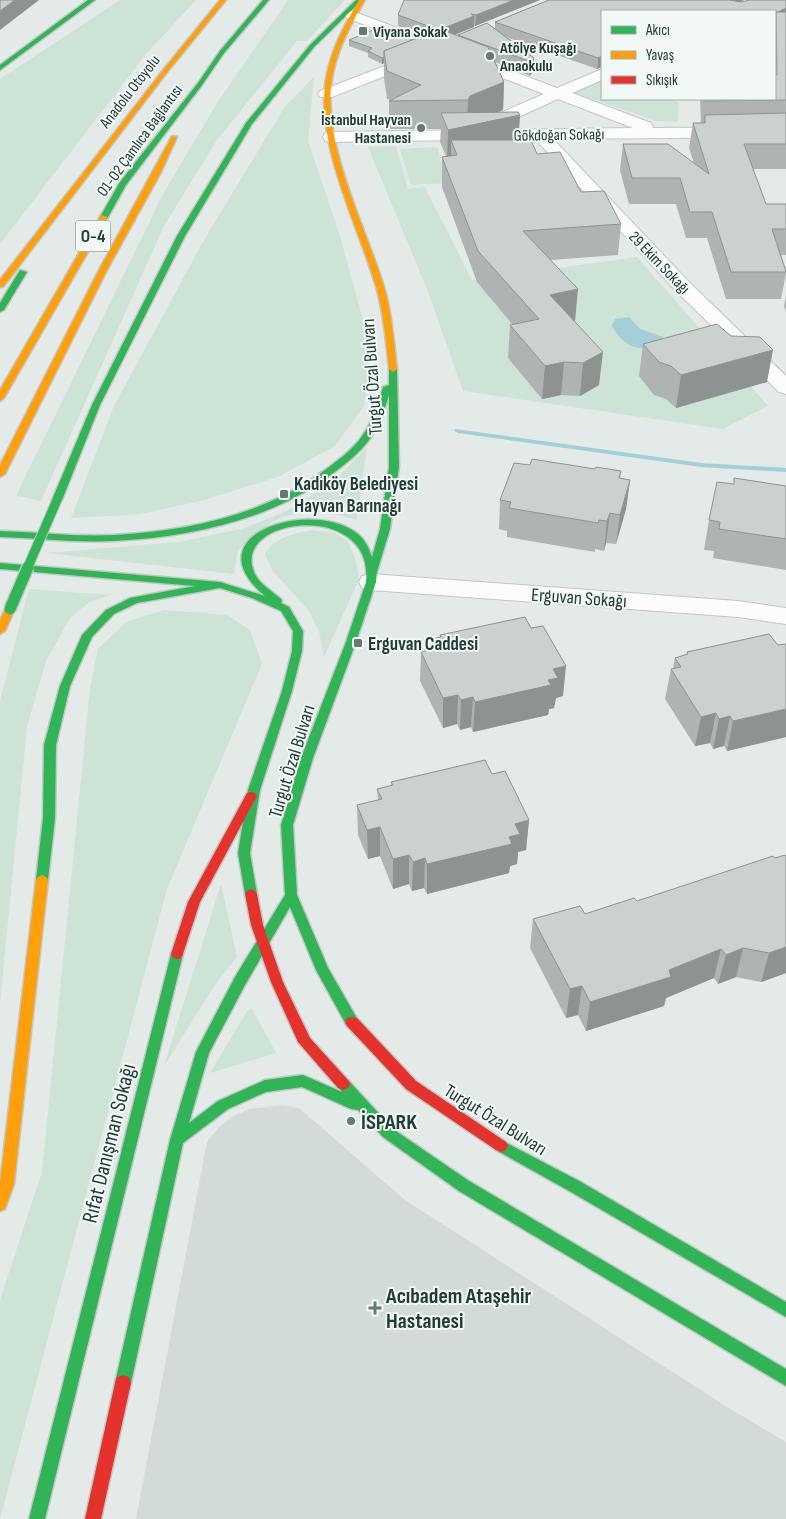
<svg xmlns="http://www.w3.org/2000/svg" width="786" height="1519" font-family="'Sofia Sans Condensed',sans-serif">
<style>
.built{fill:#d2dbd7}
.green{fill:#cde3d5}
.water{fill:#a4ced8}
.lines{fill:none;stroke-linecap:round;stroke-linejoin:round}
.stream{fill:#a4ced8;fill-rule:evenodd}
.street-casing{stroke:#c1c7c4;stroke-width:2}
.fast-casing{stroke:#c0c7c5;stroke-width:3}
.slow-casing{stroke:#c0c7c5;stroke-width:3}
.jam-casing{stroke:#c0c7c5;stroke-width:3}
.street{fill:#fbfcfb;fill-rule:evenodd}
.fast{fill:#30b455;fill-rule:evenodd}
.slow{fill:#ff9f0a;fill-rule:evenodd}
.jam{fill:#e5322d;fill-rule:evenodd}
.fast-bridge-far1-casing{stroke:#bdc6c3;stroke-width:11;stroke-linecap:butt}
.fast-bridge-casing{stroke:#bdc6c3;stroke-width:14;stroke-linecap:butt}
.fast-bridge-far1{stroke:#30b455;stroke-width:9}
.fast-bridge{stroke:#30b455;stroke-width:11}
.wall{fill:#afb4b2}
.shaded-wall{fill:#8e9291}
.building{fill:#cbd1cf;stroke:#8e9291}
.poi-dot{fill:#667a75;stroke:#f2f8f6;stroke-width:2}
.labels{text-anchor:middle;stroke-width:4;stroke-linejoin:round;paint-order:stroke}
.far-poi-label{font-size:16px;font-weight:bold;fill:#223d37;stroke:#f2f8f6;text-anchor:start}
.far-street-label{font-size:16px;fill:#223d37;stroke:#f2f8f6}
.shield{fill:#f2f8f6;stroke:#607570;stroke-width:1}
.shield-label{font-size:18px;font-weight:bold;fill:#223d37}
.street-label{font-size:19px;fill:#223d37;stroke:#f2f8f6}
.poi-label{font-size:19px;font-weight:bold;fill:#223d37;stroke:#f2f8f6;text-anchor:start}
.near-poi-label{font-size:22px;font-weight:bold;fill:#223d37;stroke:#f2f8f6;text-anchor:start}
.near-street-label{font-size:22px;fill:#223d37;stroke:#f2f8f6}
</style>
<rect width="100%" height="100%" fill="#e4eae7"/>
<polygon class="built" points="282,1105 299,1108 405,1200 727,1407 786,1442 786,1519 136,1519 207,1142 218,1128 232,1117 249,1109"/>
<g class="green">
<polygon points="120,0 196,0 146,54 0,244 0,79"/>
<polygon points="288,0 345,0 307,41 297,41 217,140 164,226 41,501 16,496 163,194 217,103"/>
<polygon points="314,77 308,141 340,236 371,350 364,406 335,446 278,477 201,501 141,514 71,518 114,406 204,240 284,108"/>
<polygon points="602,80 602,99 668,99 679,102 678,122 656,121 575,93"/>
<polygon points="396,146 408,189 425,187 472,280 637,257 768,406 723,429 463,391 427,289 368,147"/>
<polygon points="437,147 449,183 411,185 400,149"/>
<path d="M367,447L357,520C333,513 306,509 281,518C268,522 249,542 238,550L234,574L47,553L179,542L241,529L285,512L334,481Z"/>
<path d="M311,530L335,533L347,541L355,558L359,579L324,657L319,631L309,611L272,570L265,554C275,537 293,534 311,530Z"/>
<polygon points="29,589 111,595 89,602 70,618 46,661 27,726 0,1004 0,701"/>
<polygon points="164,610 227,615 250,630 262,664 167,889 0,1519 0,1300 42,1172 90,688 98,649 126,622"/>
<polygon points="221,884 237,957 216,983 164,1066"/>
<polygon points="251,1007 276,1053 210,1073 246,1013"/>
</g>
<path class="water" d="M629,317L640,329L663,337L665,345C642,352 625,350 612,326L615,319Z"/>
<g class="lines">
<polygon class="stream" points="455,429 701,463 786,468 786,472 701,467 458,433 454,431"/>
<g class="street-casing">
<g id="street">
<path d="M352,11L557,88L602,69V80L572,93L651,123L653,128L786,127V137L553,139L690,283L786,376V394L779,392L676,291L535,139L331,142L325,141L323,137L325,133L331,132L477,130L475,127L477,123L544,94L347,18L345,15L347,12ZM558,99L633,128L490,130Z"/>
<polygon points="418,53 423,55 426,58 423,61 332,97 320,97 318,94 320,91"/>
<polygon points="371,574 738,601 786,608 786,624 738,617 371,590 362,588 359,582 362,576"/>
</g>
</g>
<g class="fast-casing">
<g id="fast">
<polygon points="88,0 95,0 0,70 0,65"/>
<polygon points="263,0 269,0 224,53 202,85 126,185 107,219 101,219 100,217 120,182 198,83 220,51"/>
<polygon points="356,0 362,0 314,47 252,124 185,236 100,405 62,500 60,502 54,502 52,500 92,405 177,236 246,123 310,45"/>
<polygon points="20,270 27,272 4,310 0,312 0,303"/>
<path d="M393,366L397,369L399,467L390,529L377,572L376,582L356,642L313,758L293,825L297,895L328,968L359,1022L357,1026L352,1027L347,1026L316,970L290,907L245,985L209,1053L189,1123L218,1101L265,1080L303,1075L342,1092L336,1084L338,1080L343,1078L348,1080L393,1129L469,1181L786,1369V1386L459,1191L383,1137L358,1110L351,1109L302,1087L266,1092L228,1109L183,1143L131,1383L129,1389L123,1391L117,1389L115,1383L170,1140L196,1052L235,977L285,895L281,825L301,758L346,642L366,582C375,500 231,516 254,572C258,583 272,591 281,599L282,601L281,603L289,607L303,631L302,651L292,691L260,790L250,853L257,894L255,897H247L245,894L238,853L248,790L282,691L292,651L293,631L281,611L252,598L220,588L137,603L114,614L92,637L70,686L56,745L55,818L48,880L46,883H38L36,880L43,818L44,745L60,686L82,635L106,610L130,598L195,586L0,569V563L220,582L265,596C190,533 314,498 358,534C365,540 369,548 372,557L380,529L389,467V395C384,411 379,427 369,440C360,452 348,462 336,471C273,520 191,537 114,541C76,543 38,538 0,537V531C38,532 76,537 114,535C190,531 268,514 329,467C341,458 354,448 362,436C373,422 378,404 383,387L389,385V369Z"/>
<polygon points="177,949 181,950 183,954 45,1519 29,1519 171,954 173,950"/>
<polygon points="501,1140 581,1182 786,1302 786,1317 571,1192 496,1150 494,1146 496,1142"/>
</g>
</g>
<g class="slow-casing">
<g id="slow">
<polygon points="220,0 226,0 168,71 3,287 0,287 0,280 164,69"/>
<path d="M359,0H365C351,24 339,46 333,73C319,141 366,226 385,290C392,315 394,343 397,369L393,372L389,369C386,343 384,315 377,290C359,226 312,140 327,73C333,46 345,24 359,0Z"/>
<polygon points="172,136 177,137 160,174 107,270 5,474 0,477 0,465 99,270"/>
<polygon points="101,215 108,217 4,398 0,401 0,390"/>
<polygon points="10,606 15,609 5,631 0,634 0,620 6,607"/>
<polygon points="42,875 46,877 48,880 14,1184 5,1209 0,1211 0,1183 36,880 38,877"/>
</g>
</g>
<g class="jam-casing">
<g id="jam">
<polygon points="251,792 255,793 257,796 200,902 183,954 181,958 177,959 173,958 171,954 188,902 247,793"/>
<polygon points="251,889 255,891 257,894 263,925 283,982 310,1038 348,1080 350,1084 348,1088 343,1090 338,1088 298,1042 271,982 251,925 245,894 247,891"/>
<polygon points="352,1017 357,1018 416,1081 506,1142 508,1146 506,1150 501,1152 496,1150 406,1089 347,1026 345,1022 347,1018"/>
<polygon points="123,1375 129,1377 131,1383 101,1519 85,1519 115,1383 117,1377"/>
</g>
</g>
<use href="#street" class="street"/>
<use href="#fast" class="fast"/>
<use href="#slow" class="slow"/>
<use href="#jam" class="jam"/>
<g class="fast-bridge-far1-casing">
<polyline id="fast-bridge-far1" points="27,569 57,500"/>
</g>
<g class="fast-bridge-casing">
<polyline id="fast-bridge" points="10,609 28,567"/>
</g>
<use href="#fast-bridge-far1" class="fast-bridge-far1"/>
<use href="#fast-bridge" class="fast-bridge"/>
</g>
<g class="wall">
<polygon points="540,0 475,26 474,26 474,27 454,35 458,36 458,35 495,29 495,22 549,0 744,0 739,2 786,0 786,169 753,169 766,204 786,204 786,255 781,255 786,271 786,274 781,299 726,299 707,238 686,238 676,204 629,204 620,170 623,144 694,163 689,148 693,123 701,123 700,99 775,99 775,11 602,11 597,69 506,37 534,58 533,71 530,76 495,62 504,82 503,110 498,112 520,115 518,140 537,154 581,192 621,224 618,255 551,260 599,385 580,396 561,395 542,399 508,358 510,325 513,325 477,282 442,187 442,157 446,156 440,142 441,129 389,129 389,101 391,100 387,99 384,78 384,63 382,64 368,57 368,53 349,46 349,40 413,40 424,35 398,26 398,15"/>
<polygon points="786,297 786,312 784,306"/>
<polygon points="643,344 767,382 676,408 666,399 654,395 639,376"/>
<polygon points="595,469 621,471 620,478 630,480 626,509 616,544 606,543 604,551 595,549 595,552 507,537 507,531 499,529 500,500"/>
<polygon points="733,484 786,486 786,570 713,558 714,551 704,550 709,520"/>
<polygon points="440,635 563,696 556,698 554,708 549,709 548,715 473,732 471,727 460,730 457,724 443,728 420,681 421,652 427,650 428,640 440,638"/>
<polygon points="786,644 786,737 727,751 724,746 713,749 710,743 695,746 665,699 671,669 673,669 675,658 687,655 687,652 778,645"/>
<polygon points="492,774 529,820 526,850 518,852 517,864 510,866 509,873 427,894 424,888 412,891 409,884 393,889 380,856 368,859 358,835 357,805 378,801 377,789 391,786 391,782"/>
<polygon points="786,856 786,973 761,982 736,977 718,984 714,978 666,998 664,1006 586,1031 578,1015 566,1018 530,948 533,919 585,914 637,901 775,858"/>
</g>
<g class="shaded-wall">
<polygon points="15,0 39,0 0,30 0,11"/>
<polygon points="514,0 540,0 475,26 476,15"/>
<polygon points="729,0 744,0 730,6"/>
<polygon points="786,8 786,18 776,13"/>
<polygon points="474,16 474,27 439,41 439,30"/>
<polygon points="602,56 602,67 597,69 598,58"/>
<polygon points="384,57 384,63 382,64 382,58"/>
<polygon points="534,58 533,71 530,76 531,62"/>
<polygon points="504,82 503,110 469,124 520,115 518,145 457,155 451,140 451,159 447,160 448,130 467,126 468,100 470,96"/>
<polygon points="578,289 575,321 548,327 550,295"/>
<polygon points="773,350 767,382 676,408 681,375"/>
<polygon points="603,352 599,385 580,396 583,363"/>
<polygon points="564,362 561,395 542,399 545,366"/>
<polygon points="630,480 626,509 616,544 620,515"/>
<polygon points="610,513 606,543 604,551 607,521"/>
<polygon points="566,666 563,696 556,698 554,708 549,709 548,715 473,732 475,702 548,680 553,669"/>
<polygon points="458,695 457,724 443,728 443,698"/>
<polygon points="473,697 471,727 460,730 461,700"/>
<polygon points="786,709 786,737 727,751 733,721"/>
<polygon points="716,713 710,743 695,746 701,717"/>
<polygon points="730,716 724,746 713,749 719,719"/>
<polygon points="529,820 526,850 518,852 517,864 510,866 509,873 427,894 427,864 509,837 515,824"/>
<polygon points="380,827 380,856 368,859 367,830"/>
<polygon points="409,855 409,884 393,889 393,859"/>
<polygon points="425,858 424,888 412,891 413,862"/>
<polygon points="786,947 786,973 761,982 769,953"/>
<polygon points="743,948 736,977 718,984 726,955"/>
<polygon points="721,949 714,978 666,998 664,1006 586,1031 590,1002"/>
<polygon points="582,986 578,1015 566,1018 570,989"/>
</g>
<g class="building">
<polygon points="0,0 15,0 0,11"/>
<polygon points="404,0 514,0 476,15 471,14 474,16 439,30 398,15"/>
<polygon points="549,0 729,0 741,2 750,0 786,0 786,8 778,12 776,12 776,13 775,13 775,11 602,11 602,56 598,58 495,22"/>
<polygon points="776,12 786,12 786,100 704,101 704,99 775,99 775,75 777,75"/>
<polygon points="487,23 534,58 531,62 458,35"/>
<polygon points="380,27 413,40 384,51 384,57 382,58 368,51 372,48 349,40"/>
<polygon points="440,29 488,47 504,82 470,96 468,100 389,101 421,85 387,71 384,51"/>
<polygon points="518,112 520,115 448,130 441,113"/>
<polygon points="786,113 786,144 744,144 766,204 786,204 786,229 772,229 786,272 731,272 712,212 690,212 680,178 632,178 623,144 668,144 709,174 693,123 705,123 705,115"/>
<polygon points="451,140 531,140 537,154 560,152 581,192 604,191 621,224 523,231 578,289 550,295 603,352 583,363 564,362 545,366 510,325 539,319 478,251 442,157 457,155"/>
<polygon points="717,324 731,336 760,337 773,350 681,375 671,366 659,362 643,344"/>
<polygon points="532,459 595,469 596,467 621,471 619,478 630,480 620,515 610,513 607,521 599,520 598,523 509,508 511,502 500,500 514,463 530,465"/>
<polygon points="734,478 786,486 786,539 719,529 720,522 709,520 717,482 734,484"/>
<polygon points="525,617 531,628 543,626 566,666 553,669 558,678 548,680 551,685 475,702 473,697 461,700 458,695 443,698 421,652 432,649 428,640 441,637 440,635"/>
<polygon points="769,634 778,645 786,644 786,709 733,721 730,716 719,719 716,713 701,717 671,669 681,667 675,658 688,654 687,652"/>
<polygon points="485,760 492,774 505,771 529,820 515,824 520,834 509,837 512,844 427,864 425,858 413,862 409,855 393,859 380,827 367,830 357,805 382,799 377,789 393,785 391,782"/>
<polygon points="785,855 786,856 786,947 769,953 743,948 726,955 721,949 669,970 671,977 590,1002 582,986 570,989 533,919 580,906 585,914 634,898 637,901 773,856 775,858"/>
</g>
<g class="poi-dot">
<rect x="358" y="26" width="10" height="10" rx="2.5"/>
<circle cx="490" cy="56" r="5"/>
<circle cx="421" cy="128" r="5"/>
<rect x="279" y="489" width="10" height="10" rx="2.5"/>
<rect x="353" y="638" width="10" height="10" rx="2.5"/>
<circle cx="351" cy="1121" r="5"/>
<path d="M372.5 1300.5h5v5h5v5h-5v5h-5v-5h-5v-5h5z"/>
</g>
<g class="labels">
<g class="far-poi-label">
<text x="373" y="37">Viyana Sokak</text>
<text x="500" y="53">Atölye Kuşağı<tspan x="500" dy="18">Anaokulu</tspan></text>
<text x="411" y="125" text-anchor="end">İstanbul Hayvan<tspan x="411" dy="18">Hastanesi</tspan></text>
</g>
<g class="far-street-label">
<text transform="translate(129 91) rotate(-52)" y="6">Anadolu Otoyolu</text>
<text transform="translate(559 134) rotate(-1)" y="6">Gökdoğan Sokağı</text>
<text transform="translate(139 140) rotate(-54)" y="6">O1-O2 Çamlıca Bağlantısı</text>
<text transform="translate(660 262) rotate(46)" y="6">29 Ekim Sokağı</text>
</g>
<rect class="shield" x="75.5" y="220.5" width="35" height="31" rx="4"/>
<g class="shield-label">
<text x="93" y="242">O-4</text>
</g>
<g class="street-label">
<text transform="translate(371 377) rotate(-94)" y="7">Turgut Özal Bulvarı</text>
<text transform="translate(579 597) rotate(4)" y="7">Erguvan Sokağı</text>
<text transform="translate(291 761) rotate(-73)" y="7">Turgut Özal Bulvarı</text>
<text transform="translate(496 1119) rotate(32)" y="7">Turgut Özal Bulvarı</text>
</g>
<g class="poi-label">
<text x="294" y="490">Kadıköy Belediyesi<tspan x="294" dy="22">Hayvan Barınağı</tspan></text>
<text x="368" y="650">Erguvan Caddesi</text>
</g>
<g class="near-poi-label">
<text x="361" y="1129">İSPARK</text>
<text x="386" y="1303">Acıbadem Ataşehir<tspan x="386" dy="25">Hastanesi</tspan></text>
</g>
<g class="near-street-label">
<text transform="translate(108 1143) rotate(-76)" y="8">Rıfat Danışman Sokağı</text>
</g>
</g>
<rect x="601" y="10" width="175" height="90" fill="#f2f8f6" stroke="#9fadaa"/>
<rect x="611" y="26" width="25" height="8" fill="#30b455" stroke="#9fadaa"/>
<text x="646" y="35" font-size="15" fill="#223d37">Akıcı</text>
<rect x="611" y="51" width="25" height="8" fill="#ff9f0a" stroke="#9fadaa"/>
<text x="646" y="60" font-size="15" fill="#223d37">Yavaş</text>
<rect x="611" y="76" width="25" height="8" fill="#e5322d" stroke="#9fadaa"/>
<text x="646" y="85" font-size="15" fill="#223d37">Sıkışık</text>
</svg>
